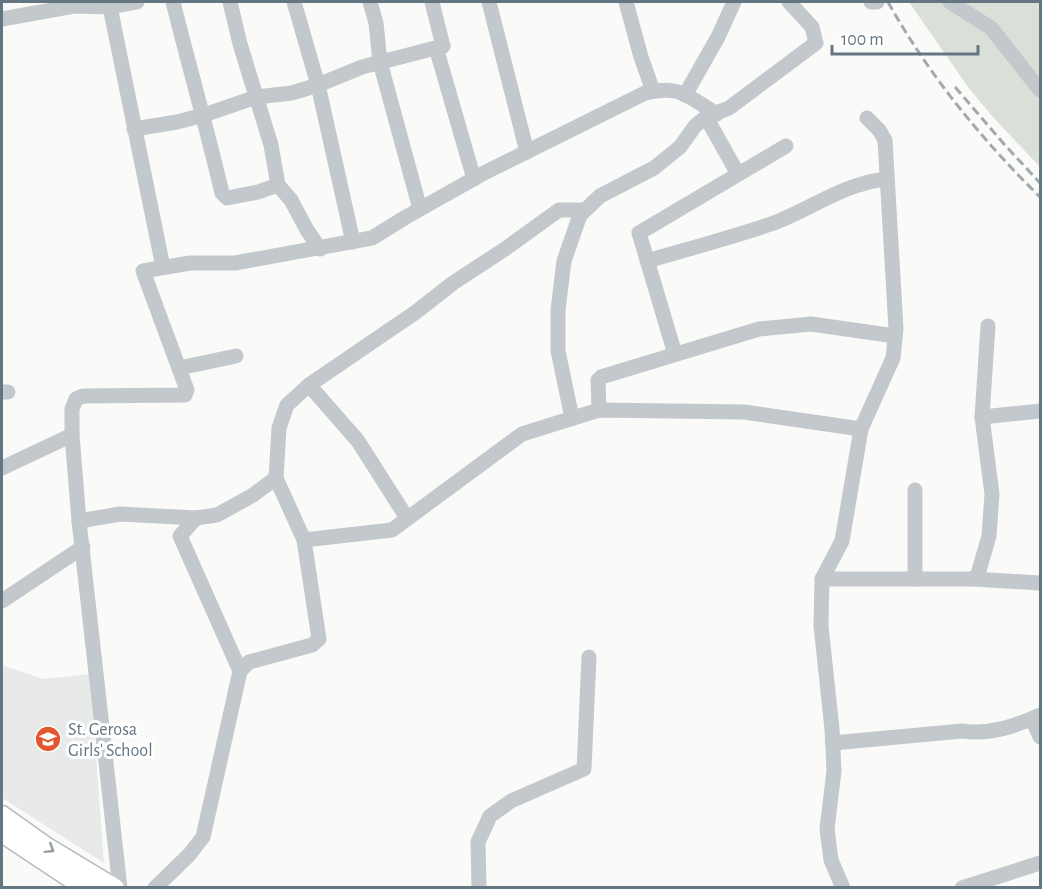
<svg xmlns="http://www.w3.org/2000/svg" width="1042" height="889" font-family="'Alegreya Sans',sans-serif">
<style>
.built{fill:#e8e9e9}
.green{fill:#dadfd7}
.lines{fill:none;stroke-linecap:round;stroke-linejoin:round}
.major-casing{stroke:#b5babe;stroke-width:21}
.minor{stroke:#c3c8cc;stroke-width:15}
.major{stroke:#fff;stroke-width:18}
.rail{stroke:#a2aab0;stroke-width:3;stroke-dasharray:9 4.5;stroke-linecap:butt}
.oneway{stroke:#939fa8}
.labels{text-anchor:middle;stroke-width:6;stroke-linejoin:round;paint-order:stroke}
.poi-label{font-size:18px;fill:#657683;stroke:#fff;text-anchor:start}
</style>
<rect width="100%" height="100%" fill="#fafaf8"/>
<polygon class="built" points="2,665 43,679 90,674 104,863 2,798"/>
<polygon class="green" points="909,2 1040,2 1040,167 992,116 968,87"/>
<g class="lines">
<g class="major-casing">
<g id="major">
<polyline points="2,815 47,847 115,888"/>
<polyline points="2,833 85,888"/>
</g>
</g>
<g class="minor">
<path d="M173,2C189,66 207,129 222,193L227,198L258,192L278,185"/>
<polyline points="230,2 240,44 271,145 278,185 291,200 307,230 320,249"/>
<polyline points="294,2 318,85 353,242"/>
<polyline points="370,2 376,23 380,62 420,209"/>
<polyline points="432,2 443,46 437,51 474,179"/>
<polyline points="489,2 527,152"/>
<polyline points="626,2 641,57 653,91"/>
<polyline points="871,2 877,2"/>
<polyline points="950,2 991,28 1040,90"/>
<polyline points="110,7 163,267"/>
<polyline points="2,19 74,6 110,7 137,2"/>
<polyline points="685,95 718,37 734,2"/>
<polyline points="706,117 738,174"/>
<polyline points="134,129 177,122 204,115 256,97 292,93 318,85 362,67 443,46"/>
<path d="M647,261C688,249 730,238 771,224C810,210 842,184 886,179"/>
<polyline points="675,354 639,233 786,146"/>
<polyline points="179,368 236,356"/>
<polyline points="309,385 358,441 407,518"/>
<polyline points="2,392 8,392"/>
<polyline points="599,410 598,380 601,377 759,329 811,324 895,336"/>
<polyline points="982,417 1040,411"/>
<polyline points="572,418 558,351 558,310 564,261 580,215 600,196 654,168 680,147 695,126 706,117 729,108 816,43 812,27 789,2"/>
<polyline points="72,435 79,521 120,888"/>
<path d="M2,468L72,435V409L76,399L83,396L185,395L187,390L143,271L190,263H235L372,238L406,217L484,173L645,93C680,84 688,97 717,114"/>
<polyline points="276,478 304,540"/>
<polyline points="196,518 180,536 240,671"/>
<polyline points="79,521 120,514 196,518 217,515 253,495 276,478 279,428 287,405 309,385 416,312 453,283 505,249 559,210 584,210"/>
<polyline points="822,579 973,579 978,574 989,536 992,494 982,417 988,326"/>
<polyline points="915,579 915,490"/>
<polyline points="973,579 1040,583"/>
<polyline points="2,601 83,547"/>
<polyline points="1032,719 1040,737"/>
<path d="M833,743L962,731C990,735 1016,726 1040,715"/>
<polyline points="155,888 189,855 203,837 240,671 249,662 312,645 319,639 304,540 392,530 522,434 599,410 744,412 861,429"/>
<polyline points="479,888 478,842 490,816 511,801 584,769 589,657"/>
<polyline points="843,888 831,860 827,829 834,771 832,729 821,626 822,579 842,541 861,429 893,358 896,329 885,140 879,130 867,118"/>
<polyline points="962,888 1040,863"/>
</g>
<use href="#major" class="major"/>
<g class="rail">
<path d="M888,2C928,74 982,140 1040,197"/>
<polyline points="955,87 1004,144 1040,183"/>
</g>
</g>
<defs><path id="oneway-chevron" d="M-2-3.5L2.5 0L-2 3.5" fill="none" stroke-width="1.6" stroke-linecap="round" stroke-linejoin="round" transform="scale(1.5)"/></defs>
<use class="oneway" href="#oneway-chevron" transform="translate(50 849) rotate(32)"/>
<defs>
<g id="school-disc" transform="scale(1.35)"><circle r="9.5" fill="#e4572e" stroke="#fff"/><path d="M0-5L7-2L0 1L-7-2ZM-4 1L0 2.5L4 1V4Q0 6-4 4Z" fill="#fff"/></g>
</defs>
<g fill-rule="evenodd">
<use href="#school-disc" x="48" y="739"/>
</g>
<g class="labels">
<g class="poi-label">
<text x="68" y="735">St. Gerosa<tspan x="68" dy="21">Girls' School</tspan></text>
</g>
</g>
<rect width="1042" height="889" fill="none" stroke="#657683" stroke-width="6"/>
<path d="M832 45v9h146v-9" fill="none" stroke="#657683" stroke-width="3"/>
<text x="841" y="45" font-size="18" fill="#657683" stroke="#ffffff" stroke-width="4.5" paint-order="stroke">100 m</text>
</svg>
